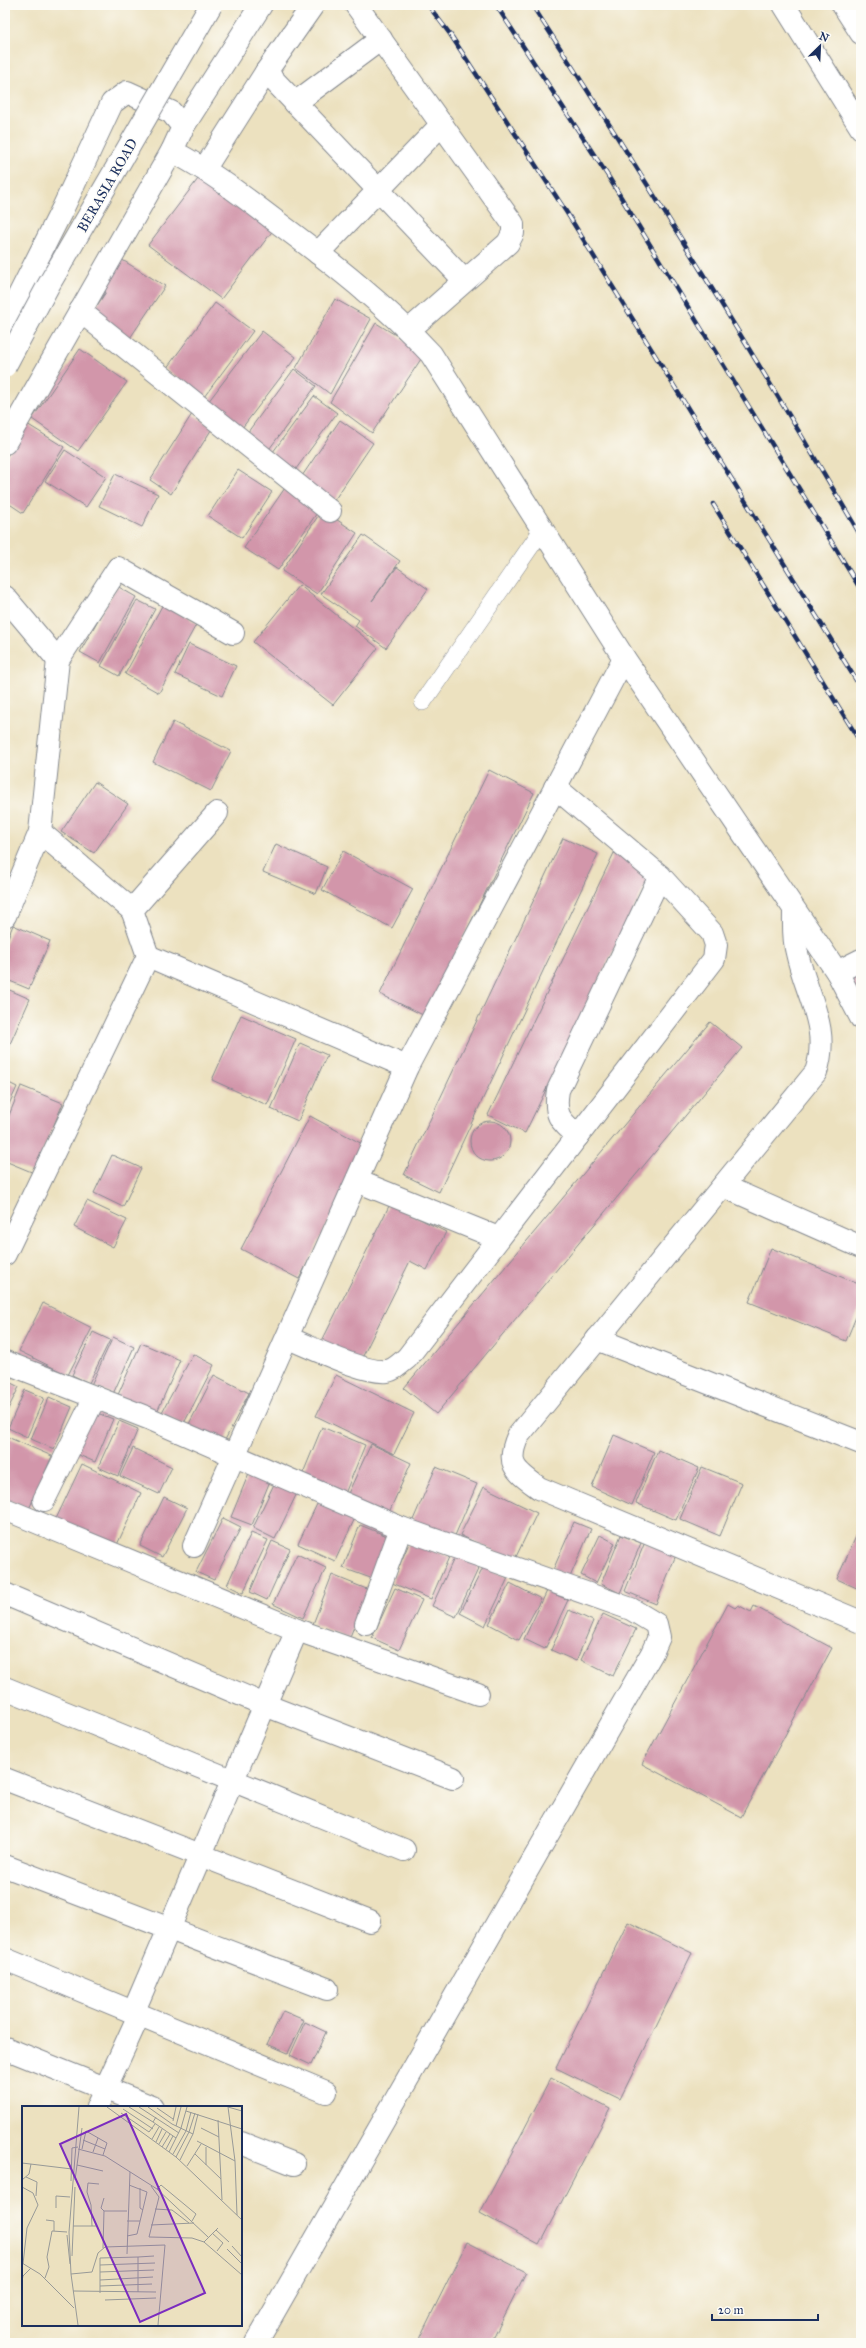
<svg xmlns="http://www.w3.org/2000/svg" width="866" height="2348" font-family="'IM FELL Great Primer',serif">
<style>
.building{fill:#d296aa}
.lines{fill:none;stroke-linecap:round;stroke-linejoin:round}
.lane-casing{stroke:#84888e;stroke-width:18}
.street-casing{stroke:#84888e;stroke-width:24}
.secondary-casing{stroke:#84888e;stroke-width:24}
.lane{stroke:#fff;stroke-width:17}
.street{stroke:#fff;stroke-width:22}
.secondary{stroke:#fff;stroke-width:22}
.rail-casing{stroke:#1b2f5e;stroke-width:4.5}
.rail{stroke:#fdfcf7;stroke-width:3;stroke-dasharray:9;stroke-linecap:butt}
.primary-bridge-casing{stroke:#84888e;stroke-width:24;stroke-linecap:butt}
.primary-bridge{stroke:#fff;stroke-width:22}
.labels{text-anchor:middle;stroke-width:3;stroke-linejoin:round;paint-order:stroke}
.street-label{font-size:14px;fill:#1b2f5e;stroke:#fdfcf7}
.inset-road{fill:none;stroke:#989a98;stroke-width:1}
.view{fill:#7b2cbf;fill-opacity:0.15;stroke:#7b2cbf;stroke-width:2}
.inset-edge{fill:none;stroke:#1b2f5e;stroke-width:2}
</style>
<rect width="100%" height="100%" fill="#fdfcf7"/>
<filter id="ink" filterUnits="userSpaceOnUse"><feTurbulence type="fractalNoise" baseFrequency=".025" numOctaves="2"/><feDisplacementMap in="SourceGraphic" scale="8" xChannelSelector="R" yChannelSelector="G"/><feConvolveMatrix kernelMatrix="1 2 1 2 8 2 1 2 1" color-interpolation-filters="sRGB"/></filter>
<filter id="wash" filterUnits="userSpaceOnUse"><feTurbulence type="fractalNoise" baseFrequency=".012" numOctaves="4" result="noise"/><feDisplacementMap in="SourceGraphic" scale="16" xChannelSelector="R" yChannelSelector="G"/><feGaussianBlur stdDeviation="0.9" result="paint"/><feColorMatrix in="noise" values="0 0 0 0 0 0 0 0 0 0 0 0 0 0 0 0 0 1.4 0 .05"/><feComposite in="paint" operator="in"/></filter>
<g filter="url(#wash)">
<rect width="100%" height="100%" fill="#ece1bf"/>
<g id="blocks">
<g class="building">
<polygon points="201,175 274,229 221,299 148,245"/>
<polygon points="119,258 165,286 128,341 92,313 106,292 100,289"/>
<polygon points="335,299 371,319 330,394 296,368"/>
<polygon points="215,303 253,331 204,397 166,369"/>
<polygon points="376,323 425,353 372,433 330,402"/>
<polygon points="262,331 296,357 242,428 208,402"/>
<polygon points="80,349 127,382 78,451 32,419"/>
<polygon points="294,369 316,386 267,452 245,436"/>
<polygon points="314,396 337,413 293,473 270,456"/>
<polygon points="192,414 213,427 171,494 150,480"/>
<polygon points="340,420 373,443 331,505 298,482"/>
<polygon points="27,424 64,447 23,513 5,501 5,459"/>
<polygon points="65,450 106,477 86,507 45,481"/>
<polygon points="238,470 272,492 242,538 208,516"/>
<polygon points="115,474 158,494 142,527 99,506"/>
<polygon points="287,485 321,507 278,570 244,548"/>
<polygon points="322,510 357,533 317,594 282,571"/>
<polygon points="363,535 400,561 372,601 397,567 428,589 386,648 355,626 359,620 321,594"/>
<polygon points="299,585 378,648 333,705 253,642"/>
<polygon points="117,586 136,597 100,663 80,652"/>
<polygon points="137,600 155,609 119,676 101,666"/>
<polygon points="163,604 197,623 159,693 125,674"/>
<polygon points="189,644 236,666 222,696 175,674"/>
<polygon points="173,722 231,751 211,791 153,762"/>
<polygon points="489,770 534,793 425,1016 380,994"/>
<polygon points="95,782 128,804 94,853 61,832"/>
<polygon points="563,838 598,854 439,1192 404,1175"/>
<polygon points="276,844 327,867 316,894 263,872"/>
<polygon points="343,851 413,889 392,928 322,890"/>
<polygon points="614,853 652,871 525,1133 488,1115"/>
<polygon points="13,925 50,941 29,989 5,979 5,945"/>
<polygon points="861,969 861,1006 846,977"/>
<polygon points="5,988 30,999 5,1055"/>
<polygon points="241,1015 296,1039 267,1105 212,1080"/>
<polygon points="710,1022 742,1048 436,1414 404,1388"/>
<polygon points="300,1043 327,1055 298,1121 271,1109"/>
<polygon points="5,1081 17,1087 5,1113"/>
<polygon points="21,1086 63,1103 34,1173 5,1161 5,1125"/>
<polygon points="310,1116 368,1147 299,1279 241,1249"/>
<circle cx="490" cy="1141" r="20"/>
<polygon points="112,1155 141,1168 123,1207 94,1193"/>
<polygon points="87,1201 127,1220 113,1247 74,1227"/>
<polygon points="390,1204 446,1232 427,1270 410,1261 360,1362 321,1343"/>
<polygon points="771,1248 861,1285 861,1305 846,1341 749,1302"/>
<polygon points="43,1303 92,1328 68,1375 19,1351"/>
<polygon points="93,1332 110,1340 89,1383 72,1375"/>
<polygon points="113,1337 134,1347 113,1394 91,1385"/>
<polygon points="141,1343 180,1360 156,1414 117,1397"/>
<polygon points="193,1354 214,1365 183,1425 161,1414"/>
<polygon points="214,1375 249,1393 223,1444 188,1426"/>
<polygon points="336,1375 414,1413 394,1454 316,1416"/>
<polygon points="5,1380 19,1387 5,1415"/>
<polygon points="25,1390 44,1398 27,1437 8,1428"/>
<polygon points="49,1397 72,1407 54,1449 31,1439"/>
<polygon points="92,1411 113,1419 95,1462 74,1453"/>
<polygon points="119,1421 138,1429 118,1476 98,1467"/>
<polygon points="322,1427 365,1445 344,1496 301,1478"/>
<polygon points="614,1435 654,1452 632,1505 592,1487"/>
<polygon points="5,1436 52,1456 29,1509 5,1499"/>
<polygon points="371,1444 411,1463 386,1519 345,1500"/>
<polygon points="133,1448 172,1467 159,1494 120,1476"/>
<polygon points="658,1450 699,1468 676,1520 636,1503"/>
<polygon points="82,1464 141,1493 115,1549 55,1521"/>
<polygon points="436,1467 477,1484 454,1538 413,1520"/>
<polygon points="702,1467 742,1483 720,1536 680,1519"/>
<polygon points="249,1473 270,1481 252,1525 231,1517"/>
<polygon points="276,1480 298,1491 275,1539 253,1528"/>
<polygon points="484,1487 537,1513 514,1561 460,1535"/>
<polygon points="164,1497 187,1508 162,1557 140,1546"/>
<polygon points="318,1502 355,1518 335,1561 298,1544"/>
<polygon points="223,1518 241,1527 214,1580 196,1572"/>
<polygon points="574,1522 591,1529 570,1577 553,1570"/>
<polygon points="360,1525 392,1538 376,1580 343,1568"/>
<polygon points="858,1532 861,1534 861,1590 837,1579"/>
<polygon points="251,1533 268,1540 243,1593 227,1585"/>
<polygon points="600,1535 615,1543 596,1583 581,1575"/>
<polygon points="621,1535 641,1543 620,1593 601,1584"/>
<polygon points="272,1541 290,1549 267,1600 250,1592"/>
<polygon points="410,1541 449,1557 431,1599 392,1583"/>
<polygon points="645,1542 676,1555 656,1604 625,1591"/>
<polygon points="297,1554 326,1568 303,1618 273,1604"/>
<polygon points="456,1554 480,1565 456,1617 432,1606"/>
<polygon points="484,1566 508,1578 485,1626 460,1613"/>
<polygon points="332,1575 369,1590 349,1639 313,1624"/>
<polygon points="510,1583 541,1599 519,1640 489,1624"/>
<polygon points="395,1588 422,1600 399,1650 372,1638"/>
<polygon points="547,1591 568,1600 545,1649 524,1639"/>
<polygon points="728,1604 735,1608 738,1605 751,1612 754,1606 832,1648 741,1817 642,1764"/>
<polygon points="569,1610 593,1621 576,1661 551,1650"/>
<polygon points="603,1614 636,1629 613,1676 581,1660"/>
<polygon points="628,1922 692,1953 620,2099 556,2068"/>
<polygon points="283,2011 304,2020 288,2053 267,2044"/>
<polygon points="305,2022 326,2032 311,2065 290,2055"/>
<polygon points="551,2078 610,2109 539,2245 480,2213"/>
<polygon points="467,2242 526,2272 491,2343 417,2343"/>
</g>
</g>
</g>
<g filter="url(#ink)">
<use href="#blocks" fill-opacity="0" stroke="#84888e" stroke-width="1"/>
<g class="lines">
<g class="lane-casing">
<polyline id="lane" points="423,702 542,530"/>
</g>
<g class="street-casing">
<g id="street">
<polyline points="356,5 513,224 513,233 508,243 409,330"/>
<polyline points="784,5 861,128"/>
<polyline points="843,5 861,33"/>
<polyline points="266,72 464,280"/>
<polyline points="295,103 381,39"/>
<polyline points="183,127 261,5"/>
<path d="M172,151C210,171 243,196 277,222C331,262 386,305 431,354L624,658L837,972L861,1018"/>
<polyline points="205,168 266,72 313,5"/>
<polyline points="318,253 442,124"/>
<polyline points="80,311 330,511"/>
<polyline points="5,597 58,660"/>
<polyline points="40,832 132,910"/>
<path d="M794,910C794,925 793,939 797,953C806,995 831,1028 816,1072L518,1436C505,1465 516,1471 539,1488L861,1622"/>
<polyline points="5,916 40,832 58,660 118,568 233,633"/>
<polyline points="148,956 407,1067"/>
<polyline points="837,972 861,960"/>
<path d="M578,1136C559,1120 554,1115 558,1090L660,876"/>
<polyline points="357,1181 498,1238"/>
<polyline points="723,1186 861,1247"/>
<polyline points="5,1254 148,956 132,910 217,813"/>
<path d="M288,1338C311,1347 364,1374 387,1371C394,1370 401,1363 407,1358L714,959L716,945L712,933L660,876L555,787"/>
<polyline points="597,1339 861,1443"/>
<polyline points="5,1362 148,1418 401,1528 631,1609 656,1624 659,1637 652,1653 256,2343"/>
<polyline points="44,1500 95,1397"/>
<polyline points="5,1509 297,1630 133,2013"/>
<polyline points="194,1546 407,1067 624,658"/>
<polyline points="5,1594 265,1705 453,1778"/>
<polyline points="366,1624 401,1528"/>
<polyline points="297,1630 478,1694"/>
<polyline points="5,1688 404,1850"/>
<polyline points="5,1779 370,1921"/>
<polyline points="5,1866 327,1989"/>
<polyline points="5,1959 326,2092"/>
<polyline points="5,2048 152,2107"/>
<polyline points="97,2107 139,2015"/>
<polyline points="241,2143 294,2164"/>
</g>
</g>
<g class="secondary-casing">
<polyline id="secondary" points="5,323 63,208 112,103 127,92 171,112 183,127 172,151 5,443"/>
</g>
<use href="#lane" class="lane"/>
<use href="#street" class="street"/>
<use href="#secondary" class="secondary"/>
<g class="rail-casing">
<g id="rail">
<polyline points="428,5 450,34 567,213 861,688"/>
<polyline points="496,5 608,176 861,590"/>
<path d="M532,5C646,179 755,356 861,536"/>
<polyline points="713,504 861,743"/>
</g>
</g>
<use href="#rail" class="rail"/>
<g class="primary-bridge-casing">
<polyline id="primary-bridge" points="5,366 48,286 211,5"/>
</g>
<use href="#primary-bridge" class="primary-bridge"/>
</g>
</g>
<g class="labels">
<g class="street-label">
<text transform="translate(107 185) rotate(-60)" y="5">BERASIA ROAD</text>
</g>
</g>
<g transform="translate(22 2106)">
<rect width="220" height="220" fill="#ece1bf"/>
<path class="inset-road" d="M85,1L154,51L220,114M107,1L131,16M117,1L157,27M126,1L150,18L171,28M206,1L213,55L215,109M206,1L220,5M135,2L151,13M101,3L131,23M164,5L220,23M99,7L127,26L133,18M134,11L131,16L154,32M196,14L200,94M151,15L154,1M154,20L159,1M179,22L197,31M130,33L137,21M61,34L83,43M175,35L213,55M134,36L140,23M137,38L144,26M140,41L148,28M184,41V59M56,43L83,50L135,83L186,131M60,43L64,25L85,37L81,49M144,43L151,30M71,46L76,32M147,46L159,22L165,1M151,48L164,25L169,6M173,48L199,73M154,51L167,26L173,7M158,54L171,28L176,8M0,57L50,63M55,59L81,65M165,60L179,38M4,71L15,76L14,90M0,74L7,68L9,58M53,74L60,22M49,75L50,42L56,41M129,80L137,91L127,131L170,132L182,136L220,169M0,81L11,87L16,99L5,122L1,158M118,82V102L121,104M135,83L139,79L174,108L170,115M34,102V90L48,91M133,103L150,104L167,117M82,105H105M24,114L32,115V125M105,115H118M129,119L172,117M51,120H74M70,120L69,99L65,86L66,77L77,78M194,124L207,136M190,127L201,137L195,145M45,129L48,158M105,130L115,128L125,86L107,79M182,136L196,122M210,140L220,151M81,142L82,105L79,102L82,92M205,143L220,158M105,148L108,66M50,150L53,81M116,151L132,150M0,157L18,168L52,202M78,159L133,157M78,166L132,164M49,168L70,166L76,147L83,141L143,139L136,219M23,172L27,161L25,151L30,125L45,126M78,174L131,171M0,175L1,170L9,162M78,180L130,178M51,185L134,186M78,187V152L116,151V186M83,194L134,192M56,219L49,168L47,126L57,1"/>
<path class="view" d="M104,8L183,187L118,216L38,38Z"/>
<rect width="220" height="220" class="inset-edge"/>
</g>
<rect width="866" height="2348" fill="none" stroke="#fdfcf7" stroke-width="20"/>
<g transform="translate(820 46) rotate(24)" stroke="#fdfcf7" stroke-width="3" paint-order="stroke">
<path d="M0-3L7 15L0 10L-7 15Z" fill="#1b2f5e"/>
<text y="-6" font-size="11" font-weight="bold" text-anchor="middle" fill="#1b2f5e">N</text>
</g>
<path d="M712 2314v6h106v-6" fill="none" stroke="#1b2f5e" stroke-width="2"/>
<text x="718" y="2314" font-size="12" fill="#1b2f5e" stroke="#fdfcf7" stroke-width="3" paint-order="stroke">20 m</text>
</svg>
